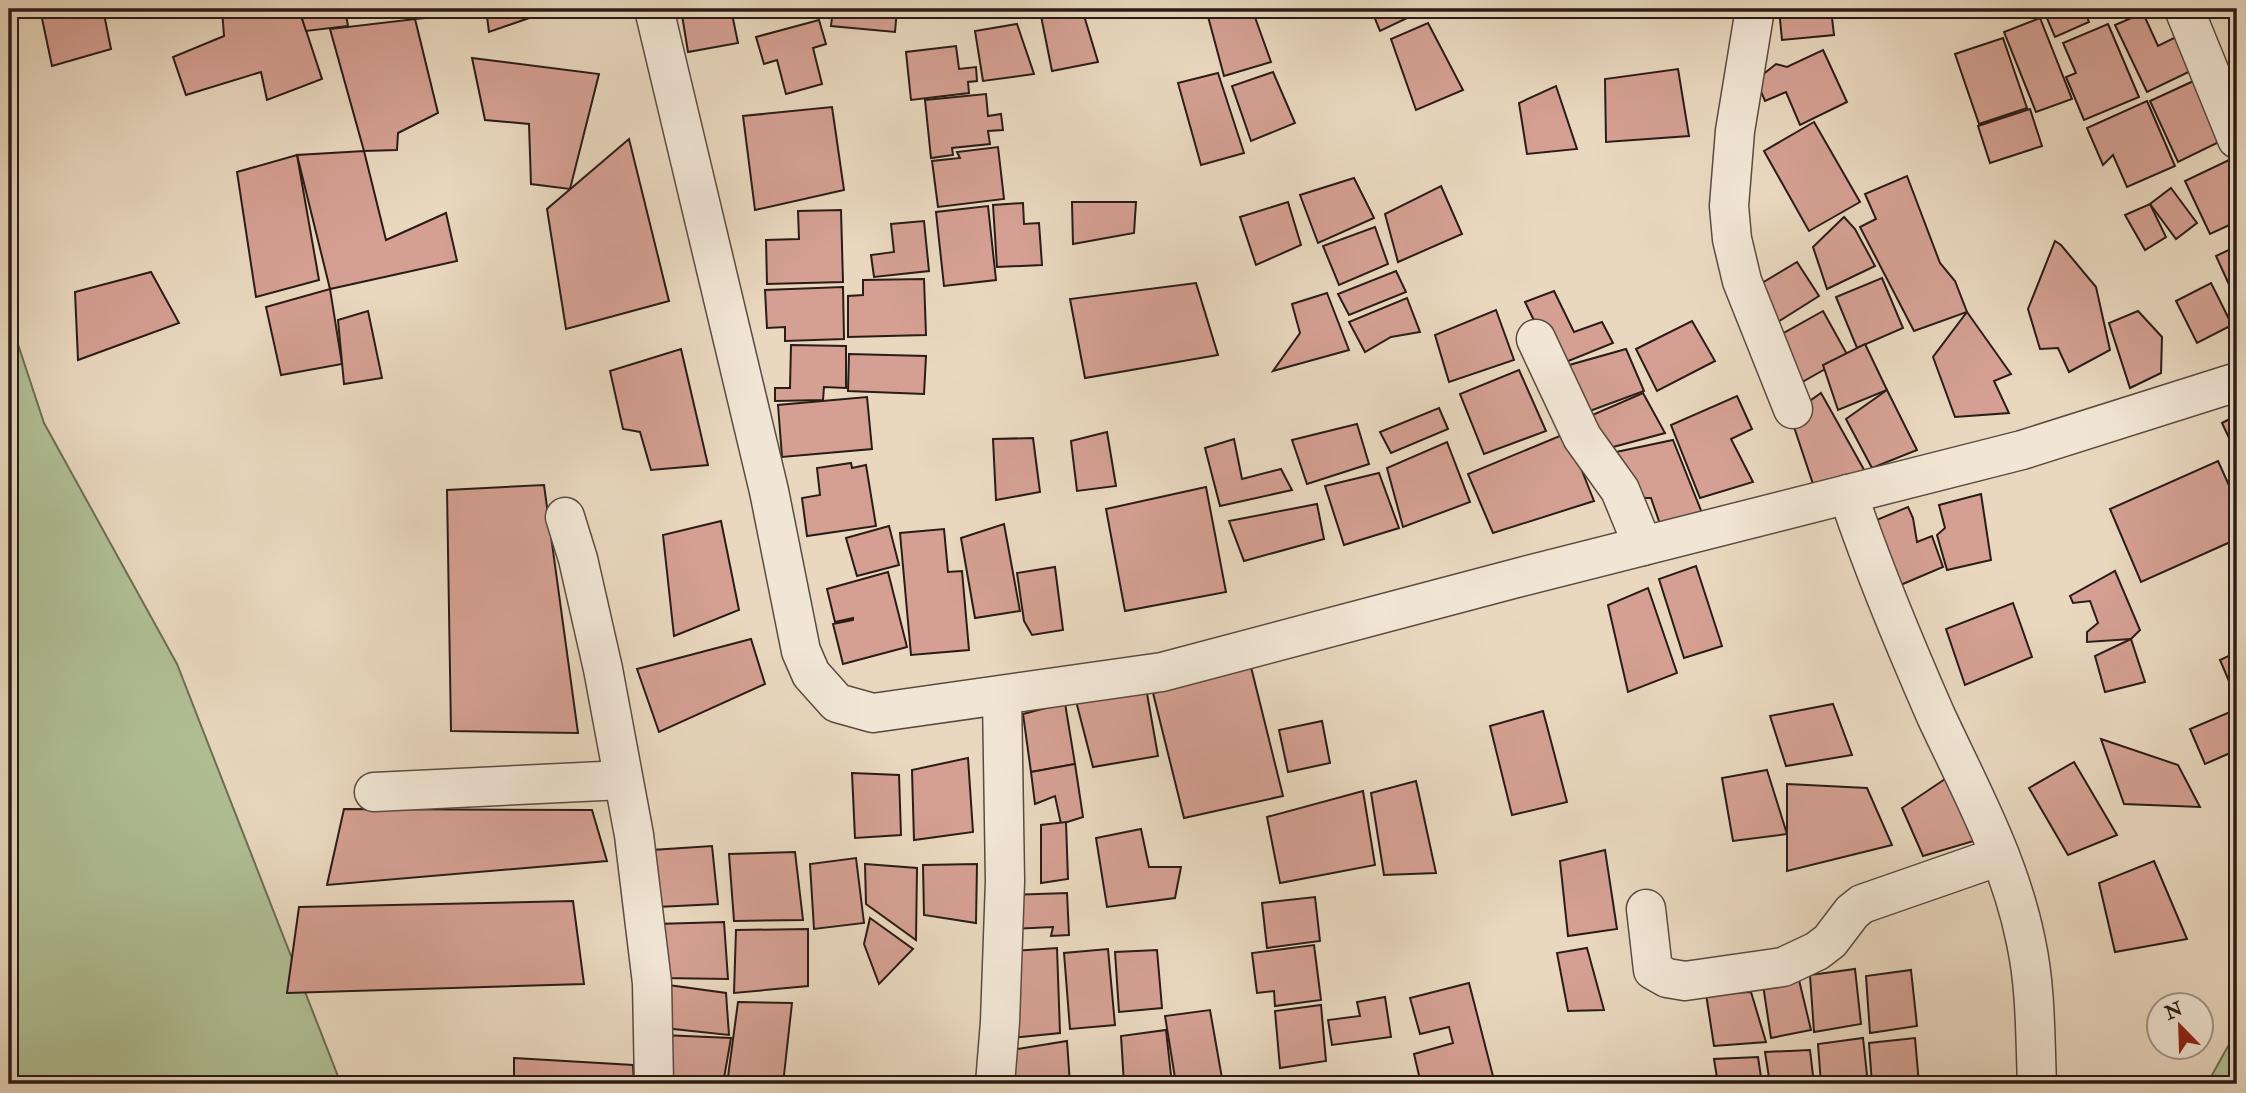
<svg xmlns="http://www.w3.org/2000/svg" width="2246" height="1093" font-family="'IM FELL Double Pica',serif">
<style>
.green{fill:#b1c096;stroke:#6e6e56;stroke-width:2}
.building{fill:#d5a093;stroke:#2a1c17;stroke-width:2}
.lines{fill:none;stroke-linecap:round;stroke-linejoin:round}
.minor-casing{stroke:#5a4b41;stroke-width:41}
.minor{stroke:#f1e6d5;stroke-width:38}
</style>
<rect width="100%" height="100%" fill="#e9d8bf"/>
<filter id="stains"><feTurbulence type="fractalNoise" baseFrequency=".00286" numOctaves="4"/><feColorMatrix values="0 0 0 0 .2 0 0 0 0 .09 0 0 0 0 .02 0 0 0 .5 -.17"/></filter>
<radialGradient id="worn" r=".72"><stop offset=".6" stop-color="#630" stop-opacity="0"/><stop offset="1" stop-color="#630" stop-opacity=".3"/></radialGradient>
<g class="green">
<polygon points="9,317 44,423 177,664 341,1084 9,1084"/>
<polygon points="2237,1030 2237,1084 2207,1084"/>
</g>
<g class="building">
<polygon points="40,9 103,9 111,49 52,66"/>
<polygon points="222,9 299,9 322,79 267,100 261,72 186,95 173,57 224,36"/>
<polygon points="299,9 345,9 348,26 306,31"/>
<polygon points="408,9 466,9 467,14 415,19"/>
<polygon points="486,9 555,9 489,32"/>
<polygon points="681,9 731,9 738,43 688,52"/>
<polygon points="833,9 897,9 895,32 831,26"/>
<polygon points="1061,9 1082,9 1098,62 1052,71 1040,11"/>
<polygon points="1206,9 1252,9 1271,62 1224,76"/>
<polygon points="1371,9 1426,9 1380,31"/>
<polygon points="1779,9 1831,9 1834,35 1782,40"/>
<polygon points="2012,9 2036,9 2015,18"/>
<polygon points="2043,9 2084,9 2089,22 2055,37"/>
<polygon points="2143,13 2158,46 2182,34 2197,68 2147,92 2115,25"/>
<polygon points="2040,18 2072,99 2036,112 2004,32"/>
<polygon points="415,19 438,113 398,133 397,150 364,151 330,29"/>
<polygon points="819,20 826,44 813,48 822,84 786,94 777,60 764,64 756,37"/>
<polygon points="1428,23 1463,90 1416,110 1391,39"/>
<polygon points="1017,24 1034,74 983,81 975,31"/>
<polygon points="2108,24 2139,97 2084,120 2066,77 2076,73 2063,43"/>
<polygon points="2003,38 2027,108 1979,124 1955,54"/>
<polygon points="956,46 959,69 976,67 977,81 968,82 969,93 911,100 906,52"/>
<polygon points="1823,50 1847,102 1800,125 1786,92 1765,101 1756,80 1776,64 1787,67"/>
<polygon points="472,58 599,74 570,189 531,184 529,124 485,120"/>
<polygon points="1678,69 1689,136 1606,142 1605,79"/>
<polygon points="1273,72 1295,123 1251,141 1232,86"/>
<polygon points="1218,73 1244,153 1201,165 1178,83"/>
<polygon points="2200,78 2219,142 2178,162 2150,101"/>
<polygon points="1556,86 1577,149 1527,154 1519,103"/>
<polygon points="986,94 988,116 1001,114 1003,130 988,131 990,144 952,148 953,155 931,158 925,100"/>
<polygon points="2147,101 2175,166 2127,187 2113,155 2103,165 2087,128"/>
<polygon points="832,107 844,190 755,210 743,116"/>
<polygon points="2030,109 2042,146 1990,163 1978,126"/>
<polygon points="1814,122 1860,202 1809,231 1764,151"/>
<polygon points="629,139 669,301 566,329 547,209"/>
<polygon points="998,147 1004,199 938,207 932,161 960,158 957,152"/>
<polygon points="364,151 386,240 446,213 457,261 330,289 297,155"/>
<polygon points="297,155 319,280 256,297 237,172"/>
<polygon points="2233,158 2237,168 2237,209 2231,212 2236,222 2210,234 2185,181"/>
<polygon points="1907,176 1940,263 1955,281 1967,312 1914,331 1860,227 1876,219 1865,194"/>
<polygon points="1354,178 1374,218 1318,243 1300,195"/>
<polygon points="1441,186 1462,234 1398,262 1385,214"/>
<polygon points="2171,188 2197,223 2176,239 2150,204"/>
<polygon points="1072,202 1136,202 1134,233 1073,244"/>
<polygon points="1288,202 1301,245 1256,265 1240,217"/>
<polygon points="1023,203 1024,224 1039,223 1042,265 997,267 993,205"/>
<polygon points="2150,204 2166,237 2145,250 2125,215"/>
<polygon points="988,206 996,280 944,286 936,212"/>
<polygon points="841,210 843,282 767,284 766,240 799,239 798,211"/>
<polygon points="1844,217 1855,229 1875,266 1827,289 1813,247"/>
<polygon points="924,221 929,271 874,277 871,255 894,252 891,224"/>
<polygon points="1375,227 1388,264 1339,285 1323,246"/>
<polygon points="2055,241 2061,245 2096,287 2110,350 2069,372 2058,348 2040,349 2028,309"/>
<polygon points="2237,246 2237,302 2216,256"/>
<polygon points="1797,262 1819,296 1773,325 1752,289"/>
<polygon points="1396,271 1406,292 1349,315 1338,294"/>
<polygon points="151,272 179,323 78,360 75,292"/>
<polygon points="1882,278 1903,328 1857,348 1836,297"/>
<polygon points="924,279 926,335 848,337 848,296 863,295 863,280"/>
<polygon points="1196,283 1218,355 1085,378 1070,299"/>
<polygon points="2211,283 2232,325 2197,343 2176,301"/>
<polygon points="843,287 844,339 785,341 785,327 767,328 765,290"/>
<polygon points="330,289 342,364 281,375 266,307"/>
<polygon points="1554,291 1574,332 1602,322 1613,343 1556,366 1525,302"/>
<polygon points="1327,293 1349,350 1273,371 1300,333 1292,304"/>
<polygon points="1407,298 1420,332 1391,337 1365,352 1349,322"/>
<polygon points="1496,310 1514,360 1449,382 1435,335"/>
<polygon points="368,311 382,378 344,384 338,320"/>
<polygon points="1823,311 1848,356 1797,385 1771,340"/>
<polygon points="2138,311 2162,337 2161,373 2130,388 2109,323"/>
<polygon points="1967,312 2011,374 1994,381 2009,413 1955,417 1933,357"/>
<polygon points="1692,321 1715,361 1657,391 1636,349"/>
<polygon points="1865,344 1887,390 1838,410 1823,365"/>
<polygon points="791,345 846,346 846,388 824,387 823,400 775,401 775,388 790,388"/>
<polygon points="681,349 708,465 651,470 640,432 623,429 610,371"/>
<polygon points="1626,349 1644,391 1579,415 1555,369"/>
<polygon points="849,354 926,356 924,394 848,391"/>
<polygon points="1519,370 1546,431 1484,454 1460,394"/>
<polygon points="1887,390 1917,450 1872,468 1846,419"/>
<polygon points="1643,393 1665,433 1602,450 1590,416"/>
<polygon points="1821,393 1867,475 1817,496 1790,415"/>
<polygon points="1737,396 1752,429 1731,439 1753,482 1700,498 1671,425"/>
<polygon points="867,397 872,449 782,457 778,405"/>
<polygon points="1439,408 1448,429 1391,453 1380,432"/>
<polygon points="2237,415 2237,455 2222,423"/>
<polygon points="1357,424 1369,464 1307,484 1292,440"/>
<polygon points="1107,432 1116,486 1077,491 1071,441"/>
<polygon points="1567,433 1594,501 1493,533 1468,474"/>
<polygon points="1033,438 1040,492 996,500 993,439"/>
<polygon points="1234,439 1242,479 1281,469 1292,490 1220,506 1205,448"/>
<polygon points="1673,440 1702,513 1662,530 1651,498 1631,498 1616,452"/>
<polygon points="1447,442 1470,502 1403,527 1387,468"/>
<polygon points="2218,461 2237,503 2237,539 2141,582 2110,509"/>
<polygon points="851,463 852,468 866,465 876,526 807,536 802,498 820,495 817,468"/>
<polygon points="1379,473 1399,528 1344,545 1325,486"/>
<polygon points="544,485 578,733 451,731 447,490"/>
<polygon points="1206,487 1226,592 1125,611 1106,509"/>
<polygon points="1981,494 1991,560 1947,570 1937,535 1945,528 1939,505"/>
<polygon points="1317,504 1324,539 1244,561 1229,521"/>
<polygon points="1908,507 1913,518 1917,542 1932,536 1943,567 1891,589 1874,521"/>
<polygon points="721,521 739,610 674,636 663,535"/>
<polygon points="1004,524 1020,611 975,618 961,538"/>
<polygon points="889,526 899,565 857,576 846,538"/>
<polygon points="944,529 948,572 962,571 969,650 911,655 900,533"/>
<polygon points="1696,566 1722,646 1684,658 1659,579"/>
<polygon points="1055,567 1063,630 1032,635 1024,621 1017,573"/>
<polygon points="2115,571 2140,630 2131,639 2087,642 2087,632 2098,623 2090,601 2073,603 2070,596"/>
<polygon points="888,572 907,647 843,664 833,624 853,620 853,618 835,622 827,589"/>
<polygon points="1648,588 1677,673 1628,692 1608,605"/>
<polygon points="2013,603 2032,657 1965,685 1946,629"/>
<polygon points="751,639 765,684 659,732 637,669"/>
<polygon points="2131,639 2145,682 2105,692 2095,656"/>
<polygon points="2237,652 2237,700 2220,660"/>
<polygon points="1251,667 1283,796 1184,818 1153,693"/>
<polygon points="1145,682 1158,756 1093,767 1076,701"/>
<polygon points="1065,703 1075,764 1031,772 1023,714"/>
<polygon points="1833,704 1852,755 1786,766 1770,716"/>
<polygon points="2237,709 2237,750 2205,764 2190,729"/>
<polygon points="1543,711 1567,802 1512,815 1490,726"/>
<polygon points="1322,721 1330,763 1288,772 1279,730"/>
<polygon points="2101,739 2178,765 2200,807 2124,804"/>
<polygon points="968,758 973,832 914,840 912,770"/>
<polygon points="2074,762 2117,835 2068,855 2029,788"/>
<polygon points="1075,764 1083,817 1061,824 1055,796 1035,804 1031,772"/>
<polygon points="1767,770 1787,834 1733,841 1722,778"/>
<polygon points="852,773 899,775 901,835 855,838"/>
<polygon points="1945,779 1987,837 1923,856 1902,808"/>
<polygon points="1416,781 1436,873 1384,875 1371,793"/>
<polygon points="1787,784 1867,788 1892,845 1787,871"/>
<polygon points="1363,791 1375,865 1280,883 1267,817"/>
<polygon points="344,809 592,810 607,861 327,885"/>
<polygon points="1066,822 1068,879 1041,883 1041,825"/>
<polygon points="1141,829 1149,867 1181,867 1175,898 1107,907 1096,838"/>
<polygon points="712,846 718,904 657,907 652,850"/>
<polygon points="1605,850 1617,929 1568,936 1560,861"/>
<polygon points="795,852 803,920 734,921 729,854"/>
<polygon points="856,858 864,923 814,929 810,864"/>
<polygon points="2154,861 2187,939 2115,952 2099,883"/>
<polygon points="865,864 917,868 916,940 866,904"/>
<polygon points="977,864 976,923 924,915 923,865"/>
<polygon points="1067,893 1069,935 1051,936 1053,927 1010,929 1009,895"/>
<polygon points="1315,897 1320,941 1267,948 1262,903"/>
<polygon points="573,901 584,984 287,993 299,907"/>
<polygon points="870,918 913,949 879,984 864,944"/>
<polygon points="724,922 728,979 661,978 656,924"/>
<polygon points="808,929 808,986 734,993 736,930"/>
<polygon points="1314,945 1321,1000 1275,1006 1274,991 1257,993 1252,953"/>
<polygon points="1057,948 1060,1033 1010,1038 1011,951"/>
<polygon points="1587,948 1604,1010 1568,1011 1557,953"/>
<polygon points="1108,949 1115,1025 1070,1029 1064,953"/>
<polygon points="1157,950 1162,1008 1119,1012 1115,952"/>
<polygon points="1855,969 1861,1024 1814,1032 1810,975"/>
<polygon points="1911,970 1917,1026 1870,1033 1866,976"/>
<polygon points="1799,980 1811,1030 1771,1038 1763,985"/>
<polygon points="1469,983 1495,1084 1421,1084 1414,1054 1453,1043 1449,1027 1420,1034 1410,998"/>
<polygon points="661,984 726,993 729,1035 664,1028"/>
<polygon points="1751,992 1766,1042 1714,1046 1706,994"/>
<polygon points="1385,997 1391,1037 1332,1045 1328,1020 1360,1016 1357,1002"/>
<polygon points="738,1002 792,1003 783,1084 727,1084"/>
<polygon points="1321,1005 1326,1061 1280,1068 1275,1011"/>
<polygon points="1210,1010 1223,1084 1176,1084 1165,1016"/>
<polygon points="1166,1030 1172,1084 1124,1084 1121,1036"/>
<polygon points="662,1035 731,1038 723,1084 708,1084 657,1073"/>
<polygon points="1863,1038 1868,1084 1821,1084 1818,1044"/>
<polygon points="1915,1038 1919,1084 1872,1084 1869,1043"/>
<polygon points="1067,1041 1070,1084 1014,1084 1012,1050"/>
<polygon points="1810,1050 1814,1084 1770,1084 1765,1052"/>
<polygon points="1758,1057 1762,1084 1718,1084 1714,1059"/>
<polygon points="514,1058 633,1065 634,1084 514,1084"/>
<polygon points="1661,1077 1711,1083 1711,1084 1660,1084"/>
</g>
<g class="lines">
<g class="minor-casing">
<g id="minor">
<polyline points="654,9 769,491 801,651 811,674 837,703 873,713 1162,672 1513,579 2022,450 2237,382"/>
<polyline points="1755,9 1735,131 1729,206 1732,239 1742,281 1793,409"/>
<polyline points="2184,9 2237,139"/>
<polyline points="1536,339 1582,437 1620,490 1643,546"/>
<path d="M1848,494C1873,569 1904,643 1936,716C1970,789 2010,861 2026,942C2036,988 2035,1037 2037,1084"/>
<polyline points="565,517 578,559 603,669 634,835 652,983 654,1084"/>
<polyline points="374,792 623,780"/>
<polyline points="1646,909 1653,970 1667,978 1685,981 1783,967 1817,951 1830,941 1852,912 1862,904 2000,856"/>
<polyline points="995,1084 1000,1022 1005,881 1002,696"/>
</g>
</g>
<use href="#minor" class="minor"/>
</g>
<rect width="2246" height="1093" fill="none" stroke="#e9d8bf" stroke-width="35"/>
<rect x="10" y="10" width="2225" height="1072" fill="none" stroke="#2a1c17" stroke-width="3.5"/>
<rect x="18" y="18" width="2211" height="1058" fill="none" stroke="#2a1c17" stroke-width="2"/>
<g transform="translate(2180 1026) rotate(337)"><circle r="33" fill="#f1e6d5" stroke="#a19589" stroke-width="2"/>
<path d="M0-5L12 26L0 18L-12 26Z" fill="#8f2418"/>
<text y="-10" font-size="19" font-weight="bold" text-anchor="middle" fill="#2a1c17">N</text>
</g>
<rect width="100%" height="100%" filter="url(#stains)"/>
<rect width="100%" height="100%" fill="url(#worn)"/>
</svg>
